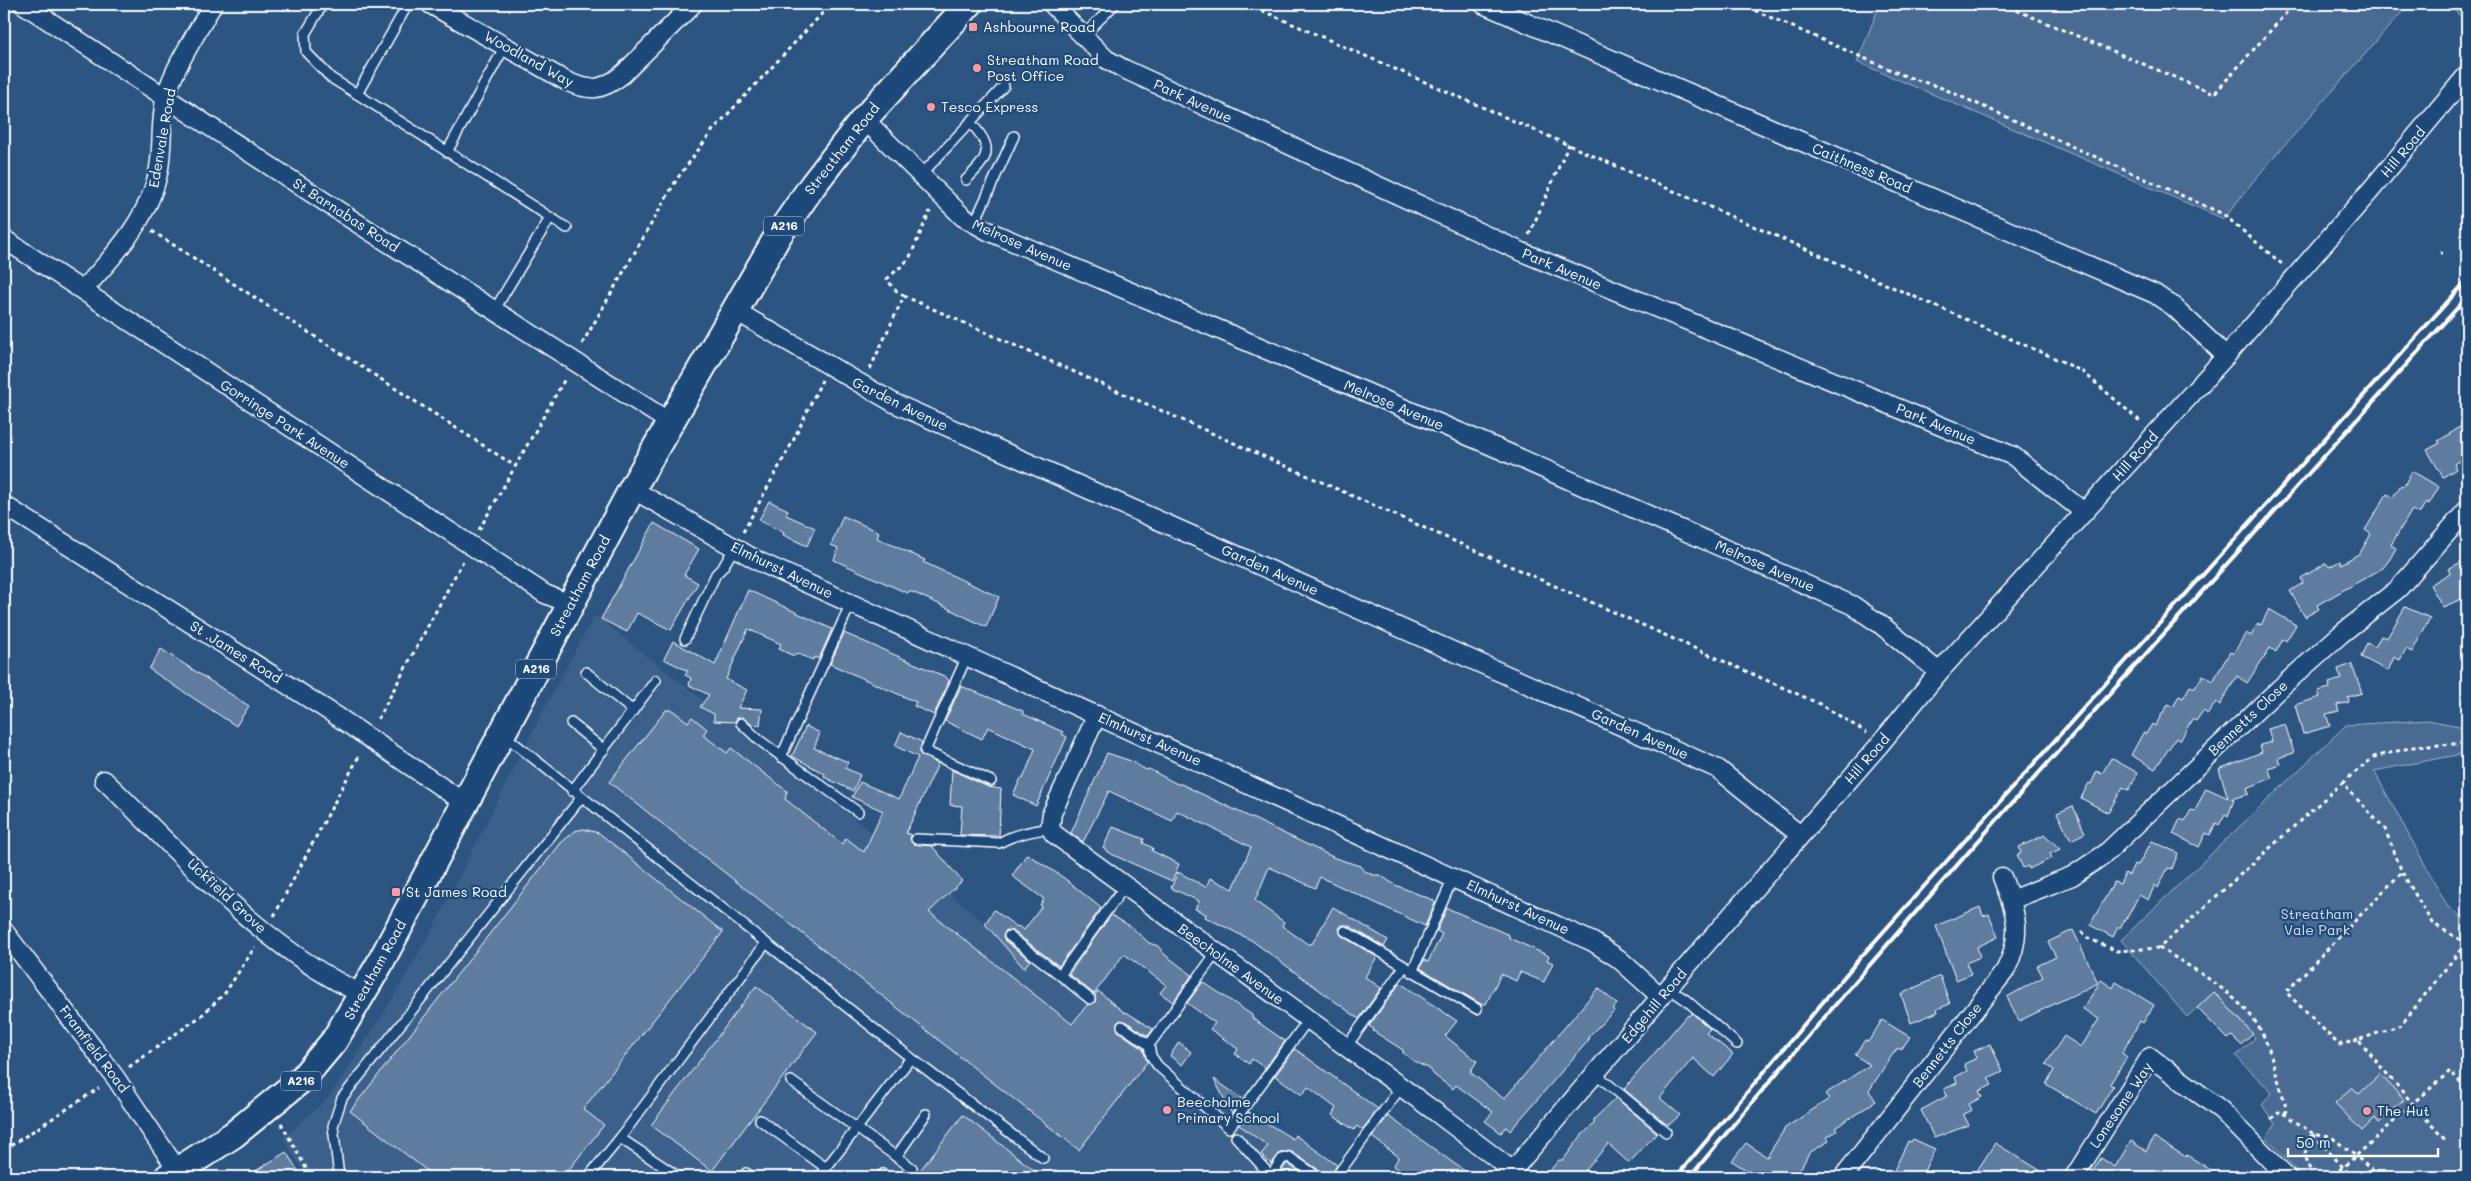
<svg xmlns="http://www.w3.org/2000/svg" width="2471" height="1181" font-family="Mali,sans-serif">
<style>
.built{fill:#3b618b}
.green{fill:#486b92;stroke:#a4b5c8}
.building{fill:#5e7c9f;stroke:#fff}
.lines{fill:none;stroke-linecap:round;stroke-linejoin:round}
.lane-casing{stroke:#fff;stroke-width:12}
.street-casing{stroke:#fff;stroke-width:21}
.primary-casing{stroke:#fff;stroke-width:30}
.path{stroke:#fff;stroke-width:3;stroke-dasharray:4 4;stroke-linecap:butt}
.lane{stroke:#1f4a7a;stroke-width:9}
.street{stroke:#1f4a7a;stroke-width:18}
.primary{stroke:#1f4a7a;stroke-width:26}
.rail{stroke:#fff;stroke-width:4}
.poi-dot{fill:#ff9aa2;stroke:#1f4a7a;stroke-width:2}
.labels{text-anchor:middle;stroke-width:4.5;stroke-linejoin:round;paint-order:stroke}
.shield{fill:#1f4a7a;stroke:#bcc9d7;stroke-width:1}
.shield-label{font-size:12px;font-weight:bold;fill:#fff}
.poi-label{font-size:14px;fill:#fff;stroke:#1f4a7a;text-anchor:start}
.street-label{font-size:14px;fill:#fff;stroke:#1f4a7a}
.park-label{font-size:14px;fill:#dae1e9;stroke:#1f4a7a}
</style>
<rect width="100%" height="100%" fill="#2c5582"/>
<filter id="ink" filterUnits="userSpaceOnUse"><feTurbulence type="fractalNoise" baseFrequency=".02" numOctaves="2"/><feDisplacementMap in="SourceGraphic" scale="10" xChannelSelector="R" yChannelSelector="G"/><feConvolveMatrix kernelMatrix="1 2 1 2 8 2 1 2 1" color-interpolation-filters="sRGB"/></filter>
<g filter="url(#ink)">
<polygon class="built" points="595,615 1232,1117 1294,1032 1302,1039 1240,1124 1278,1155 1262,1177 307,1177 283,1138 329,1097 384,1013 432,930 547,703"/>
<g class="green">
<polygon points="1880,4 2409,4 2255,179 2224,219 1857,62"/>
<polygon points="2447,4 2467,4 2467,22"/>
<polygon points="2428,720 2464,727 2467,730 2467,753 2374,771 2448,907 2467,921 2467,1177 2303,1177 2266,1137 2275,1124 2262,1105 2272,1093 2236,1056 2255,1038 2244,1024 2214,992 2187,1017 2121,940 2346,725"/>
</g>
<g class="building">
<polygon points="2467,423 2467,462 2464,458 2454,464 2456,469 2443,477 2427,450 2440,443 2438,441 2450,434 2449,433"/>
<polygon points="2412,471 2439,487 2429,504 2426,502 2419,514 2412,510 2391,545 2396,548 2390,559 2383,568 2317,605 2319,609 2305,617 2290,591 2303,583 2301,578 2326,563 2329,567 2340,561 2341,564 2360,553 2371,534 2365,530 2387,494 2393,497 2401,485 2404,486"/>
<polygon points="769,501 788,510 786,515 815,528 807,546 783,535 784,533 759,520"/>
<polygon points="843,516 879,532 877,538 925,560 923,562 999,597 986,627 941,605 910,591 907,593 834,560 838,548 831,545"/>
<polygon points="654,523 699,549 684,575 698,583 671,630 637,613 627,632 601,619"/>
<polygon points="2467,559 2467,603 2464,598 2443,607 2430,585 2450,573 2448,569"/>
<polygon points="748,590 832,629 819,659 814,657 813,660 796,653 794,656 779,649 781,644 748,629 726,679 747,690 738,708 762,709 760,725 751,724 742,717 737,718 735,722 714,721 714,714 700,707 709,695 689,685 691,678 685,675 688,671 664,659 673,641 715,665"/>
<polygon points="2405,607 2430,618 2412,652 2406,649 2400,660 2394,657 2388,671 2361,657 2367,643 2375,647 2381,636 2387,638"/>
<polygon points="2269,609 2296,625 2286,641 2283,639 2276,652 2270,648 2247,683 2237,676 2220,705 2216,702 2208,714 2203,711 2196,721 2192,719 2180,741 2176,738 2155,769 2131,755 2143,733 2146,734 2152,724 2155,726 2168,704 2173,707 2179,696 2183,698 2190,686 2195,688 2203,675 2213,681 2230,652 2233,654 2246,633 2251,636 2258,623 2261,625"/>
<polygon points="844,633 946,677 949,681 934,715 914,706 916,702 830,664"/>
<polygon points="161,649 249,706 236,726 149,669"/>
<polygon points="2352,664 2362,693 2348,697 2349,702 2337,705 2339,711 2326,714 2330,726 2303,734 2295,705 2320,697 2318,691 2330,688 2329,683 2341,679 2338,669"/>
<polygon points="961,686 1023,711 1023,714 1063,732 1062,734 1067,737 1036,806 1013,795 1021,778 1023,779 1035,749 988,727 982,739 945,721"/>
<polygon points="666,710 672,710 688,722 692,717 707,729 703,735 727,753 731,748 787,791 785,799 842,844 846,838 864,852 883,811 852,797 860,782 899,799 918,757 895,746 901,732 922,742 920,754 938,764 906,833 911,835 910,839 913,844 932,846 962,881 929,912 1072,1024 1087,1005 1095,1002 1095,995 1098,991 1125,1013 1126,1012 1153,1029 1148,1036 1125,1021 1120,1020 1117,1023 1118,1031 1143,1049 1147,1062 1079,1150 609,782"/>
<polygon points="2285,724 2294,753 2278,758 2280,764 2268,768 2272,778 2247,788 2249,794 2231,799 2234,800 2228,816 2225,814 2219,825 2216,823 2210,835 2206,833 2199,847 2173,834 2180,819 2185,821 2191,810 2195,811 2206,788 2228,798 2219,769 2262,752 2260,745 2272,742 2268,729"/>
<polygon points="806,726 820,733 814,748 848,762 845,768 860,775 853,791 824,777 825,774 792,756"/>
<polygon points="1107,753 1131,761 1146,770 1149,769 1177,784 1181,784 1335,858 1360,866 1363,870 1373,875 1380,875 1395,885 1433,900 1435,903 1425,926 1320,877 1315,888 1269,867 1255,901 1284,922 1282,926 1309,945 1311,943 1312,944 1333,907 1388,940 1384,947 1348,925 1342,925 1339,928 1342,936 1377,957 1365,977 1381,988 1359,1019 1251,940 1205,917 1206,914 1195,909 1199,901 1171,888 1178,872 1206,887 1210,878 1233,889 1251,847 1177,811 1172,821 1109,791 1083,842 1071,833"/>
<polygon points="2111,758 2138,773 2129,790 2123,787 2108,813 2081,798 2089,783 2091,784 2097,771 2102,774"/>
<polygon points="952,770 988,787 1001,789 999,836 960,835 962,806 950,805"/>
<polygon points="2073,806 2085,833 2071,840 2057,813"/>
<polygon points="1113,827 1144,839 1143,843 1153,848 1152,851 1179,864 1172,881 1113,855 1103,848"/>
<polygon points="583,829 599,833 723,932 583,1109 604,1125 563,1177 435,1177 350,1111 561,843 575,831"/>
<polygon points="2045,835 2060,849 2050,854 2052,858 2029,869 2028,866 2023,868 2017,855 2021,853 2019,847"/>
<polygon points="2152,841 2178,853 2172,869 2168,868 2158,888 2155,885 2148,900 2139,895 2127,918 2126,917 2120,928 2118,927 2113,937 2090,925 2114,882 2120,884 2125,873 2129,875 2134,864 2138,865"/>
<polygon points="1027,854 1064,878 1101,908 1059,966 1013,931 1006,930 1003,936 1005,941 1030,960 1024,968 985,924 994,910 1017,927 1018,926 1024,930 1042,906 1040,905 1044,899 1012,876"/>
<polygon points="1980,907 1983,916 1989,914 1998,937 1977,947 1980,957 1966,963 1971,974 1956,980 1936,926"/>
<polygon points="1447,908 1509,935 1509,938 1549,956 1547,960 1553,963 1544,982 1520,972 1516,981 1501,974 1486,1004 1481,1004 1420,968 1424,960 1428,962 1442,934 1437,931"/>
<polygon points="1111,915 1130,926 1149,943 1158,946 1164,954 1192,975 1173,1002 1160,993 1166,985 1124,954 1094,994 1069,974"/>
<polygon points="2073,930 2098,983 2019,1021 2007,997 2043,977 2037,966 2056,957 2048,942"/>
<polygon points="1940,976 1950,1004 1937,1009 1938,1012 1911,1023 1901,994"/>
<polygon points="2101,980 2113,988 2116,982 2154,1005 2143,1023 2140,1021 2122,1053 2127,1057 2110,1084 2113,1086 2096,1114 2046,1084 2054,1070 2046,1064 2064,1036 2081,1047 2099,1019 2083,1009"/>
<polygon points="1203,982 1252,1015 1252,1018 1285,1041 1265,1068 1252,1059 1249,1064 1235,1054 1238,1049 1210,1029 1215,1023 1187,1003"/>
<polygon points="1400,983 1457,1021 1445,1036 1477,1061 1470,1072 1504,1099 1598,988 1617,1004 1613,1009 1614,1011 1589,1036 1588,1041 1510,1131 1506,1127 1501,1133 1485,1121 1493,1112 1456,1085 1453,1089 1434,1075 1430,1069 1415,1062 1403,1053 1403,1050 1373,1031 1374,1029 1369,1026"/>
<polygon points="756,986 817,1032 712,1171 651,1125"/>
<polygon points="2214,992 2253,1034 2241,1045 2232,1036 2228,1039 2197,1008"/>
<polygon points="1692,1013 1710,1029 1706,1033 1733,1054 1714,1077 1693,1058 1660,1098 1680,1115 1670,1124 1666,1124 1624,1089 1687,1015 1689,1016"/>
<polygon points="1882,1020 1910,1037 1901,1050 1898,1048 1890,1058 1869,1091 1876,1101 1835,1128 1837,1131 1827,1137 1829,1141 1809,1153 1796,1177 1757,1177 1732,1161 1746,1143 1767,1157 1785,1128 1829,1099 1825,1094 1870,1065 1855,1055 1865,1040 1868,1042"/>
<polygon points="1179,1042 1191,1052 1182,1065 1170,1056"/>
<polygon points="1990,1044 2003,1071 1988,1078 1992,1085 1979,1091 1982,1097 1969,1104 1972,1110 1963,1114 1969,1125 1934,1138 1921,1110 1947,1096 1944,1089 1957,1083 1955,1077 1967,1071 1964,1064 1977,1058 1974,1051"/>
<polygon points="1295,1049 1378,1109 1362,1130 1357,1126 1354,1130 1332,1115 1336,1108 1308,1087 1302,1095 1277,1077 1275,1076"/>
<polygon points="2380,1074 2404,1100 2379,1123 2375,1118 2362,1131 2335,1103 2352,1087 2359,1094"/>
<polygon points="1214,1079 1241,1098 1232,1114"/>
<polygon points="1616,1098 1657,1133 1629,1163 1608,1144 1580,1177 1544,1177 1559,1160 1563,1160 1582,1135 1594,1124 1594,1119"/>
<polygon points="1249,1112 1293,1139 1295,1135 1337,1165 1330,1177 1326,1177 1322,1172 1290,1151 1280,1153 1271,1164 1261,1154 1268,1146 1239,1125"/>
<polygon points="963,1115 1043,1177 915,1177"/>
<polygon points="1388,1116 1473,1177 1408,1177 1393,1166 1399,1157 1372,1137"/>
<polygon points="2154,1137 2186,1157 2187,1155 2222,1177 2089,1177 2101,1158 2115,1167 2131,1141 2146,1151"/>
<polygon points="1913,1139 1935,1149 1921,1177 1891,1177 1908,1141 1911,1142"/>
<polygon points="1995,1143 2051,1177 1973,1177"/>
<polygon points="286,1152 302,1177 246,1177"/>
<polygon points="1286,1164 1288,1164 1305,1176 1287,1177 1281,1172"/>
</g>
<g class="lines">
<g class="lane-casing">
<g id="lane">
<polyline points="323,4 305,34 306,52 331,78 357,94"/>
<polyline points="408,4 357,94 567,228"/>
<polyline points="1083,36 1115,4"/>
<polyline points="447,152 505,46"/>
<polyline points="921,175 1004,86"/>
<path d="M966,180C989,157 995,149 970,122"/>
<polyline points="974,224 1014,136"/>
<polyline points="495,309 550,218"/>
<polyline points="685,639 716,574 723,567 735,547"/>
<polyline points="967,656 925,751 991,781"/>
<polyline points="586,672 633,711"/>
<polyline points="571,723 604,750"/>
<polyline points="741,723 759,740 858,812"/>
<polyline points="504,735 911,1058 1043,1158"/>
<polyline points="781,757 851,603"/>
<polyline points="572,791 656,680"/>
<path d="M916,839L999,843C1014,834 1033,831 1050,828"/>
<polyline points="1345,931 1477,1009"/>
<polyline points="1009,936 1060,975 1125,886"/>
<polyline points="1412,972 1453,878"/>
<polyline points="1060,975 1090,999"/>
<polyline points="1668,988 1686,1000 1737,1044"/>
<polyline points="1122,1026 1149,1045 1216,953"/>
<polyline points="1149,1045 1151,1056 1158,1066 1229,1128 1308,1020"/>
<polyline points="1346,1047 1404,967"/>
<polyline points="1596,1074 1666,1132"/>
<polyline points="791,1081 912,1168"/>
<polyline points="760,1120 826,1168"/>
<polyline points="1236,1137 1271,1176"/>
<polyline points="620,1138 679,1177"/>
<polyline points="896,1157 926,1114"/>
<polyline points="746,1173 752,1177"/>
<polyline points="339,1177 333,1126 342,1098 581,798"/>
<polyline points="588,1177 620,1138 766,943"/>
<polyline points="819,1177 911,1058"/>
<polyline points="881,1177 883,1174"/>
<polyline points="1270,1177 1282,1159 1289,1157 1318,1177"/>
<polyline points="1336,1177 1401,1087"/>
</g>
</g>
<g class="street-casing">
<g id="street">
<polyline points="23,4 351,219 671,423"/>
<path d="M430,4L566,81C590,92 602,91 623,74L693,4"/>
<polyline points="1052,4 1106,59 1124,69 1522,252 2013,456 2084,512"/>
<polyline points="1483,4 2155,294 2174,307 2226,356"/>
<polyline points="864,119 963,217 988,231 1499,449 1852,605 1880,624 1939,672"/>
<polyline points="4,239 545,594 570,604"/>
<path d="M83,290C115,255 151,216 159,168C163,145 160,119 166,96C174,67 198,31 213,4"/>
<polyline points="734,310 894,403 1718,769 1800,835"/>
<polyline points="632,489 760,562 1593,942 1619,959 1661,997"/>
<polyline points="4,505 335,715 465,803"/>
<polyline points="1097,715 1052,813 1050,828 1054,834 1437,1113 1513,1171"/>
<path d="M104,780C181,854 264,949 362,994"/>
<polyline points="2011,900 2072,876 2105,854 2279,689 2341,634 2398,589 2467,510"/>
<polyline points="4,931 115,1077 178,1171"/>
<polyline points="1507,1177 1668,988 1881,743 1939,672 2226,356 2370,191 2467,75"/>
<path d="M1843,1177L2005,971C2024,934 2016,913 2002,877"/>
<polyline points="2074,1177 2150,1057 2221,1110 2287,1177"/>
</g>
</g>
<g class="primary-casing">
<polyline id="primary" points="168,1177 233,1135 303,1078 334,1041 379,965 632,489 779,234 813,185 864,119 969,4"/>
</g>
<g class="path">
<polyline points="1247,4 2061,361 2083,372 2141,422"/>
<polyline points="1740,4 1905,76 1942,88 2223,214 2282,264"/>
<polyline points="2002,4 2214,94 2294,4"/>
<polyline points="2460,4 2467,11"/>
<polyline points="152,231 515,466"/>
<polyline points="1529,235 1569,144"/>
<polyline points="2440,253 2442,253"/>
<polyline points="904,296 894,289 887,279 909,259 930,211"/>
<polyline points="582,344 677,179 713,130 831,4"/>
<polyline points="870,369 904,296 1822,705 1867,733"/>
<polyline points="479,530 566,377"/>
<polyline points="743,532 792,443 822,380"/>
<polyline points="378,719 463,561"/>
<polyline points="2342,783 2374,757 2413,747 2467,743"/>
<polyline points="274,916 359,756"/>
<polyline points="2082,931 2086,937 2116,951 2159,948"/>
<polyline points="2466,943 2401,1025 2358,1040 2413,1104 2450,1071 2467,1089"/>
<polyline points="2358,1040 2339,1045 2286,992 2402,872"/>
<polyline points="129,1067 201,1016 225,993 255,947"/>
<path d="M2286,1114L2285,1103C2278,1081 2273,1058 2264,1037C2248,999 2193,968 2159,948L2342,783L2385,829L2402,872L2432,923L2467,944"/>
<polyline points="2271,1119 2280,1111 2312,1133 2330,1136 2356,1156 2331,1177"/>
<polyline points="281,1123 311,1177"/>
<polyline points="4,1150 99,1088"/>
<polyline points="2312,1177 2305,1154 2312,1133 2352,1177"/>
<polyline points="2379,1177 2356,1156 2413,1104 2446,1141"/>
</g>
<use href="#lane" class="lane"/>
<use href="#street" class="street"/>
<use href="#primary" class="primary"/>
<g class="rail">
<polyline points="1676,1177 1859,959 2467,280"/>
<path d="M1690,1177C1939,875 2207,589 2467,297"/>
</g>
</g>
</g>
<g class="poi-dot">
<rect x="968" y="22" width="10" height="10" rx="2.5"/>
<circle cx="977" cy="68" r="5"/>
<circle cx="931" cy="107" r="5"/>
<rect x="391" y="887" width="10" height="10" rx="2.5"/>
<circle cx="1167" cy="1110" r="5"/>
<circle cx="2367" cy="1111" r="5"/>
</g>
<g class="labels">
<g class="shield">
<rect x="764" y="216.5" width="40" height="19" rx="4"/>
<rect x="516" y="659.5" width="40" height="19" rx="4"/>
<rect x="281" y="1071.5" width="40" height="19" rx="4"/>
</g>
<g class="shield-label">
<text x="784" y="230">A216</text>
<text x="536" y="673">A216</text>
<text x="301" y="1085">A216</text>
</g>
<g class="poi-label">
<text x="983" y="32">Ashbourne Road</text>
<text x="987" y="65">Streatham Road<tspan x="987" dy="16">Post Office</tspan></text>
<text x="941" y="112">Tesco Express</text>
<text x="406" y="897">St James Road</text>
<text x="1177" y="1107">Beecholme<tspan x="1177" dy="16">Primary School</tspan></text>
<text x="2377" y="1116">The Hut</text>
</g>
<g class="street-label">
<text transform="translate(529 59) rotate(29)" y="5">Woodland Way</text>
<text transform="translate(1193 101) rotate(25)" y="5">Park Avenue</text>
<text transform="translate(162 138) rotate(-80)" y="5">Edenvale Road</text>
<text transform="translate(842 149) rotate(-52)" y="5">Streatham Road</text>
<text transform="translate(2403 152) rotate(-50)" y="5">Hill Road</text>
<text transform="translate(1862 168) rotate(23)" y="5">Caithness Road</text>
<text transform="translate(346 215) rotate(33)" y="5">St Barnabas Road</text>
<text transform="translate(1022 245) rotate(24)" y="5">Melrose Avenue</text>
<text transform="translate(1562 269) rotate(23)" y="5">Park Avenue</text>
<text transform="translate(900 404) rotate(26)" y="5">Garden Avenue</text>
<text transform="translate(1394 405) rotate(23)" y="5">Melrose Avenue</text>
<text transform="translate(285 424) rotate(33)" y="5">Gorringe Park Avenue</text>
<text transform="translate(1936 424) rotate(23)" y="5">Park Avenue</text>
<text transform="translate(2135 456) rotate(-48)" y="5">Hill Road</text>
<text transform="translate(1765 566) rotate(24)" y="5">Melrose Avenue</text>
<text transform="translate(782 570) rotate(26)" y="5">Elmhurst Avenue</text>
<text transform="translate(1270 570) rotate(24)" y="5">Garden Avenue</text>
<text transform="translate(580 586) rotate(-62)" y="5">Streatham Road</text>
<text transform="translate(236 652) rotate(32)" y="5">St .James Road</text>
<text transform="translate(2248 718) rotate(-43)" y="5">Bennetts Close</text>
<text transform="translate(1640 734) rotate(24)" y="5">Garden Avenue</text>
<text transform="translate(1150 739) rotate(24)" y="5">Elmhurst Avenue</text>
<text transform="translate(1867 759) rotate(-49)" y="5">Hill Road</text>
<text transform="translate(227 896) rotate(43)" y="5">Uckfield Grove</text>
<text transform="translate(1518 907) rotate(25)" y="5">Elmhurst Avenue</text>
<text transform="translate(1231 964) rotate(36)" y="5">Beecholme Avenue</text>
<text transform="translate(375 970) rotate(-61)" y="5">Streatham Road</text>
<text transform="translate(1654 1006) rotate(-50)" y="5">Edgehill Road</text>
<text transform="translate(1947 1045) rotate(-52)" y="5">Bennetts Close</text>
<text transform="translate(94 1049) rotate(53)" y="5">Framfield Road</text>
<text transform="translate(2121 1105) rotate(-56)" y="5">Lonesome Way</text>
</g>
<g class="park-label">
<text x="2317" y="919">Streatham<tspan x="2317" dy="16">Vale Park</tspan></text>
</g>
</g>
<rect width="2471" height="1181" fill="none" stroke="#1f4a7a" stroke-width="20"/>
<rect x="10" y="10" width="2451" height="1161" fill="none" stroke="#fff" stroke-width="2" filter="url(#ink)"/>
<path d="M2288 1148v8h150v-8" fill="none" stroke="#ffffff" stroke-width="2.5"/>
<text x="2296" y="1148" font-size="15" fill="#ffffff" stroke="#1f4a7a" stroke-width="4" paint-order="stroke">50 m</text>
</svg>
